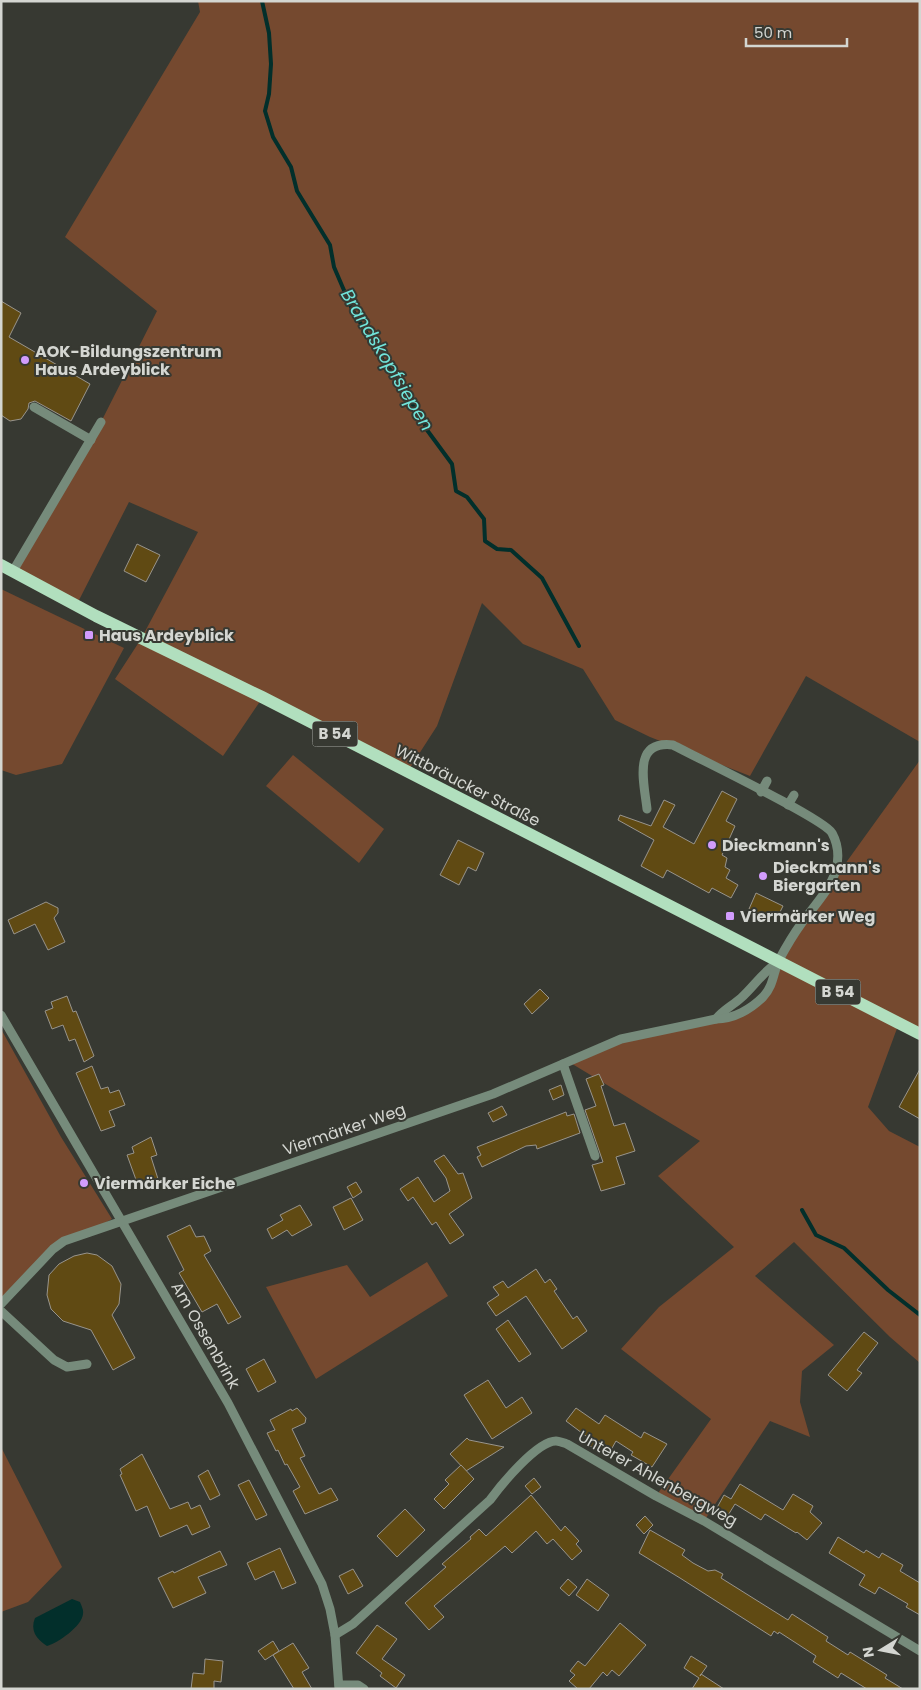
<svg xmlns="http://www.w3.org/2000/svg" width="921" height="1690" font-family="Poppins,sans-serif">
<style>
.green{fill:#75492f}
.water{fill:#022f2b}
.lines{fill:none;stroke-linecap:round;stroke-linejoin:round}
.stream{stroke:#022f2b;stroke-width:4}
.building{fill:#604a13;stroke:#98948c}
.minor{stroke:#768b7b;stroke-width:9}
.major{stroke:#b1dfbe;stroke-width:12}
.poi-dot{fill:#d29cfd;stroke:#373932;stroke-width:2}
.labels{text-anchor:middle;stroke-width:4;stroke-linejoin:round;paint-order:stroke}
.shield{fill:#373932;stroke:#a5a7a1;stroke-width:1}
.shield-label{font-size:15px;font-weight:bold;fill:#d4d6d1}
.poi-label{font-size:16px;font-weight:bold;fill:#d4d6d1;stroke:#373932;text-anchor:start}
.street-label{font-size:16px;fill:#d4d6d1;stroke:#373932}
.water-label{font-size:18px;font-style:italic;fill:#71e4da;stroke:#373932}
</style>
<rect width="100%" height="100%" fill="#373932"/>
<g class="green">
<polygon points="198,1 920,1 920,742 806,676 750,776 650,737 615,720 583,669 523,644 482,603 437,726 408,771 263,697 223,756 115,679 141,639 198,532 129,502 76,606 13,571 101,422 157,311 65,237 200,12"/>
<polygon points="1,589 124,648 62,764 16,775 1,770"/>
<polygon points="293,755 384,829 359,863 266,786"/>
<polygon points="920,760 920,1034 899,1023 868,1107 889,1131 920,1147 920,1363 890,1337 794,1242 755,1276 834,1345 802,1371 800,1402 810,1437 770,1421 704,1521 656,1496 711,1419 621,1349 659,1307 734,1247 658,1176 700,1141 569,1062 621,1039 727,1019 761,998 778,962 827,889"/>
<polygon points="1,1029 61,1137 112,1219 53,1251 1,1298"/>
<polygon points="427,1262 448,1296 316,1379 266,1287 347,1265 370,1297"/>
<polygon points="1,1447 62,1567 28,1602 1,1612"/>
</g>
<path class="water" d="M72,1599L80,1602C81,1605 84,1610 83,1614C82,1626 58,1643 47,1646C36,1639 30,1630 35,1618Z"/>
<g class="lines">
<g class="stream">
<polyline points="262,1 269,33 271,64 269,94 265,111 273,137 291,167 297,191 330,245 334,267 352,309 385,364 405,386 410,402 420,413 427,430 452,464 456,491 467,497 484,519 485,541 497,549 511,550 542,578 579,646"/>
<polyline points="802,1210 816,1235 844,1248 888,1290 920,1315"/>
</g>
</g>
<g class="building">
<polygon points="1,301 21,313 9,337 90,384 71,421 35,401 29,403 28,409 21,419 10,421 1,415"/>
<polygon points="137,544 160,555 146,582 124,571"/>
<polygon points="722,791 737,799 726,821 735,826 722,855 727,858 725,867 730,870 726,878 738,885 731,898 712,888 709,893 667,870 663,878 641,866 654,840 618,820 620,815 651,826 664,800 675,805 663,827 694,844"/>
<polygon points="458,840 484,853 476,871 468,867 459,885 440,875"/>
<polygon points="756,893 783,906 775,922 749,909"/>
<polygon points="46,902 58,908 58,913 54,918 65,942 48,950 35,924 14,934 8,920"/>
<polygon points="540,989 549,998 532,1014 524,1004"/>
<polygon points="67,996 73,1012 76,1011 94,1056 84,1062 75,1039 69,1041 63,1025 52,1029 45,1011 53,1008 51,1002"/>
<polygon points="92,1066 101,1089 108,1087 110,1093 119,1090 125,1105 109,1111 115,1126 101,1131 76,1073"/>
<polygon points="920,1069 920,1119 899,1107"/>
<polygon points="599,1074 604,1085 601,1086 614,1126 625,1123 635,1151 616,1157 625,1184 601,1191 592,1165 603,1162 585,1110 596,1106 586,1079"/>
<polygon points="561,1085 564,1095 553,1100 549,1090"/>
<polygon points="502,1106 507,1115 493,1122 488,1113"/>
<polygon points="566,1112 567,1116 574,1114 580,1133 537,1149 536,1145 526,1146 482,1167 477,1157 481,1155 477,1147"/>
<polygon points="151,1137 157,1155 151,1157 159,1182 139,1188 127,1155 134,1153 132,1147"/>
<polygon points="444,1155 458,1174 463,1173 472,1198 449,1214 464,1235 450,1244 436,1222 432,1225 413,1197 408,1201 400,1189 418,1177 434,1202 450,1191 446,1178 434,1161"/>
<polygon points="356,1182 362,1192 353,1198 347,1187"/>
<polygon points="351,1198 363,1220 344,1230 333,1207"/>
<polygon points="300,1205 312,1225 292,1236 287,1230 272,1239 267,1229 283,1220 280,1215"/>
<polygon points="190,1225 196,1237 204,1236 211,1251 204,1255 241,1317 228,1324 217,1304 202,1312 179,1273 184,1270 167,1236"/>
<polygon points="87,1253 97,1255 112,1266 121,1284 119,1304 112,1315 135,1358 113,1370 91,1330 63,1321 51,1309 47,1295 49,1275 59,1264 74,1256"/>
<polygon points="536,1269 545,1283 550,1279 557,1289 554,1291 573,1319 577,1316 587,1331 562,1349 526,1296 496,1316 487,1303 499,1295 493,1287 503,1281 508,1288"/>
<polygon points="508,1320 531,1354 519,1362 496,1329"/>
<polygon points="864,1332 878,1343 857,1370 862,1373 847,1391 828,1375"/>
<polygon points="264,1359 276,1382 258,1392 246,1369"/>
<polygon points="488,1380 506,1408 522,1397 532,1413 492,1439 464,1395"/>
<polygon points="297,1408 306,1418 305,1423 292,1429 305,1456 300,1458 319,1494 331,1488 338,1500 305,1514 293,1491 300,1487 287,1464 285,1465 278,1450 276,1451 267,1433 275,1430 270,1420 291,1409 292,1411"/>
<polygon points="576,1408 599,1424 605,1415 641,1438 644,1432 667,1444 652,1467 631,1455 633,1452 616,1441 607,1457 587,1444 590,1439 566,1421"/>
<polygon points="467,1438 469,1440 504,1447 466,1471 450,1454"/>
<polygon points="142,1454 170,1509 188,1502 191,1509 200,1505 210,1527 192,1535 187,1525 160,1537 147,1506 136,1511 120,1475 122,1474 120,1469"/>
<polygon points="461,1465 474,1479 444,1509 434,1499 449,1484 445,1480"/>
<polygon points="208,1470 220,1495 210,1500 198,1476"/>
<polygon points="534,1478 541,1487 532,1494 525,1486"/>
<polygon points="249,1480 267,1515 256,1520 238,1485"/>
<polygon points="740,1484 783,1510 793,1494 813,1506 810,1512 822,1523 807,1540 797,1532 796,1533 765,1514 761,1520 735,1504 725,1520 714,1513 724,1495 731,1499"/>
<polygon points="531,1495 561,1531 565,1526 579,1541 576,1544 582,1551 572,1560 553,1539 547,1544 536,1531 512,1553 505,1546 434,1606 444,1617 429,1630 405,1603 446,1567 442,1564 471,1539 470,1537 479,1529 486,1536"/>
<polygon points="405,1509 425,1530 397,1557 377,1536"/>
<polygon points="645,1516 653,1525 644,1534 636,1525"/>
<polygon points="650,1530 685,1550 682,1555 693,1563 708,1571 715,1570 723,1574 721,1578 788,1620 792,1614 828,1637 826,1641 848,1655 850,1652 887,1675 885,1678 903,1689 867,1689 841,1673 838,1678 813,1662 816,1656 779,1632 778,1634 774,1631 771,1636 680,1578 639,1553"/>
<polygon points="838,1537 864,1553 866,1550 879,1558 882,1553 903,1565 900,1571 920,1583 920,1615 906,1607 908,1604 879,1587 875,1594 859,1585 865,1575 829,1553"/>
<polygon points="280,1548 296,1583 282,1589 274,1571 255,1580 247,1563"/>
<polygon points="220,1551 227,1565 198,1577 206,1593 173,1608 158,1578 173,1571 174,1573"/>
<polygon points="353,1569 363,1586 348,1594 339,1576"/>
<polygon points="568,1579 577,1587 569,1596 560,1588"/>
<polygon points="587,1579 609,1595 598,1611 576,1595"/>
<polygon points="620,1623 646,1645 619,1676 612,1670 607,1676 603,1672 589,1689 578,1689 569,1681 575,1675 570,1671 578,1661 585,1666"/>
<polygon points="377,1625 397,1639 382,1659 405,1675 396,1688 380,1676 382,1673 356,1653"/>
<polygon points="273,1641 279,1651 265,1660 258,1651"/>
<polygon points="293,1643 309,1668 302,1672 312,1689 294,1689 273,1655"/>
<polygon points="691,1656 707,1666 700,1676 701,1674 724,1689 692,1689 699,1678 684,1668"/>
<polygon points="205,1659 223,1661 221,1682 214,1681 214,1689 191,1689 193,1673 204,1674"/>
</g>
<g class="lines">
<g class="minor">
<polyline points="34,407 91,440"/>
<polyline points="13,571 101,422"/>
<polyline points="761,792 767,781"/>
<polyline points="788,805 794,795"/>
<polyline points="1,1015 228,1403 322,1584 330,1609 335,1635 339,1689"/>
<path d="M716,1019C723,1010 732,1006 741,998C754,986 763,972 778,962"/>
<polyline points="563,1064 595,1156"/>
<path d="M1,1304L53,1249L64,1241L493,1094L621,1039L716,1019C734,1019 751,1009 763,997C774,985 773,973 779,960C786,947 793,935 801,924C813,907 830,890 836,870C839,858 838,844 832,833C823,818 697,758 673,745C632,740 644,782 647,809"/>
<polyline points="1,1311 54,1360 67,1367 87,1364"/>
<path d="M335,1635L353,1624L490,1500C501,1485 537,1441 556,1441C559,1441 564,1443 567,1444L656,1496L704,1521L920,1651"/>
<polyline points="339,1685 358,1685 364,1689"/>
</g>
<polyline class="major" points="1,565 96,616 262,697 920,1034"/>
</g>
<g class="poi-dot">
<circle cx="25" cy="360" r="5"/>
<rect x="84" y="630" width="10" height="10" rx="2.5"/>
<circle cx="712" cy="845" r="5"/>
<circle cx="763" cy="876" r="5"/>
<rect x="725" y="911" width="10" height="10" rx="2.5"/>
<circle cx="84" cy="1183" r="5"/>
</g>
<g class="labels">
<g class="shield">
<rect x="312.5" y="721.5" width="45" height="25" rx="4"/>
<rect x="815.5" y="979.5" width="45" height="25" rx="4"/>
</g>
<g class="shield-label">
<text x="335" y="739">B 54</text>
<text x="838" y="997">B 54</text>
</g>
<g class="poi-label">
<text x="35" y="357">AOK-Bildungszentrum<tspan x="35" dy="18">Haus Ardeyblick</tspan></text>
<text x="99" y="641">Haus Ardeyblick</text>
<text x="722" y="851">Dieckmann's</text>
<text x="773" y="873">Dieckmann's<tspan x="773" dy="18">Biergarten</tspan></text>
<text x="740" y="922">Viermärker Weg</text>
<text x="94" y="1189">Viermärker Eiche</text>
</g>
<g class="street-label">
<text transform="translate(468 785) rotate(27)" y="6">Wittbräucker Straße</text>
<text transform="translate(344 1129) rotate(-19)" y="6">Viermärker Weg</text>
<text transform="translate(206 1335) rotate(60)" y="6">Am Ossenbrink</text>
<text transform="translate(658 1478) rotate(29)" y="6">Unterer Ahlenbergweg</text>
</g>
<g class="water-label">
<text transform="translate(387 360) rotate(59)" y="6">Brandskopfsiepen</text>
</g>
</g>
<rect width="921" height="1690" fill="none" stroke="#d4d6d1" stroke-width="5"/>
<g transform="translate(881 1650) rotate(260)" stroke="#373932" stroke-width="4" paint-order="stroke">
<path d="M0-4L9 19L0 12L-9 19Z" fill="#d4d6d1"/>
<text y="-8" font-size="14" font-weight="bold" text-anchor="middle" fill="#d4d6d1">N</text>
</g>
<path d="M746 38v8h101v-8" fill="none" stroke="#d4d6d1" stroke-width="2.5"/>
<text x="754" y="38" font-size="15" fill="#d4d6d1" stroke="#373932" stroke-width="4" paint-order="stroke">50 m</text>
</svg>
